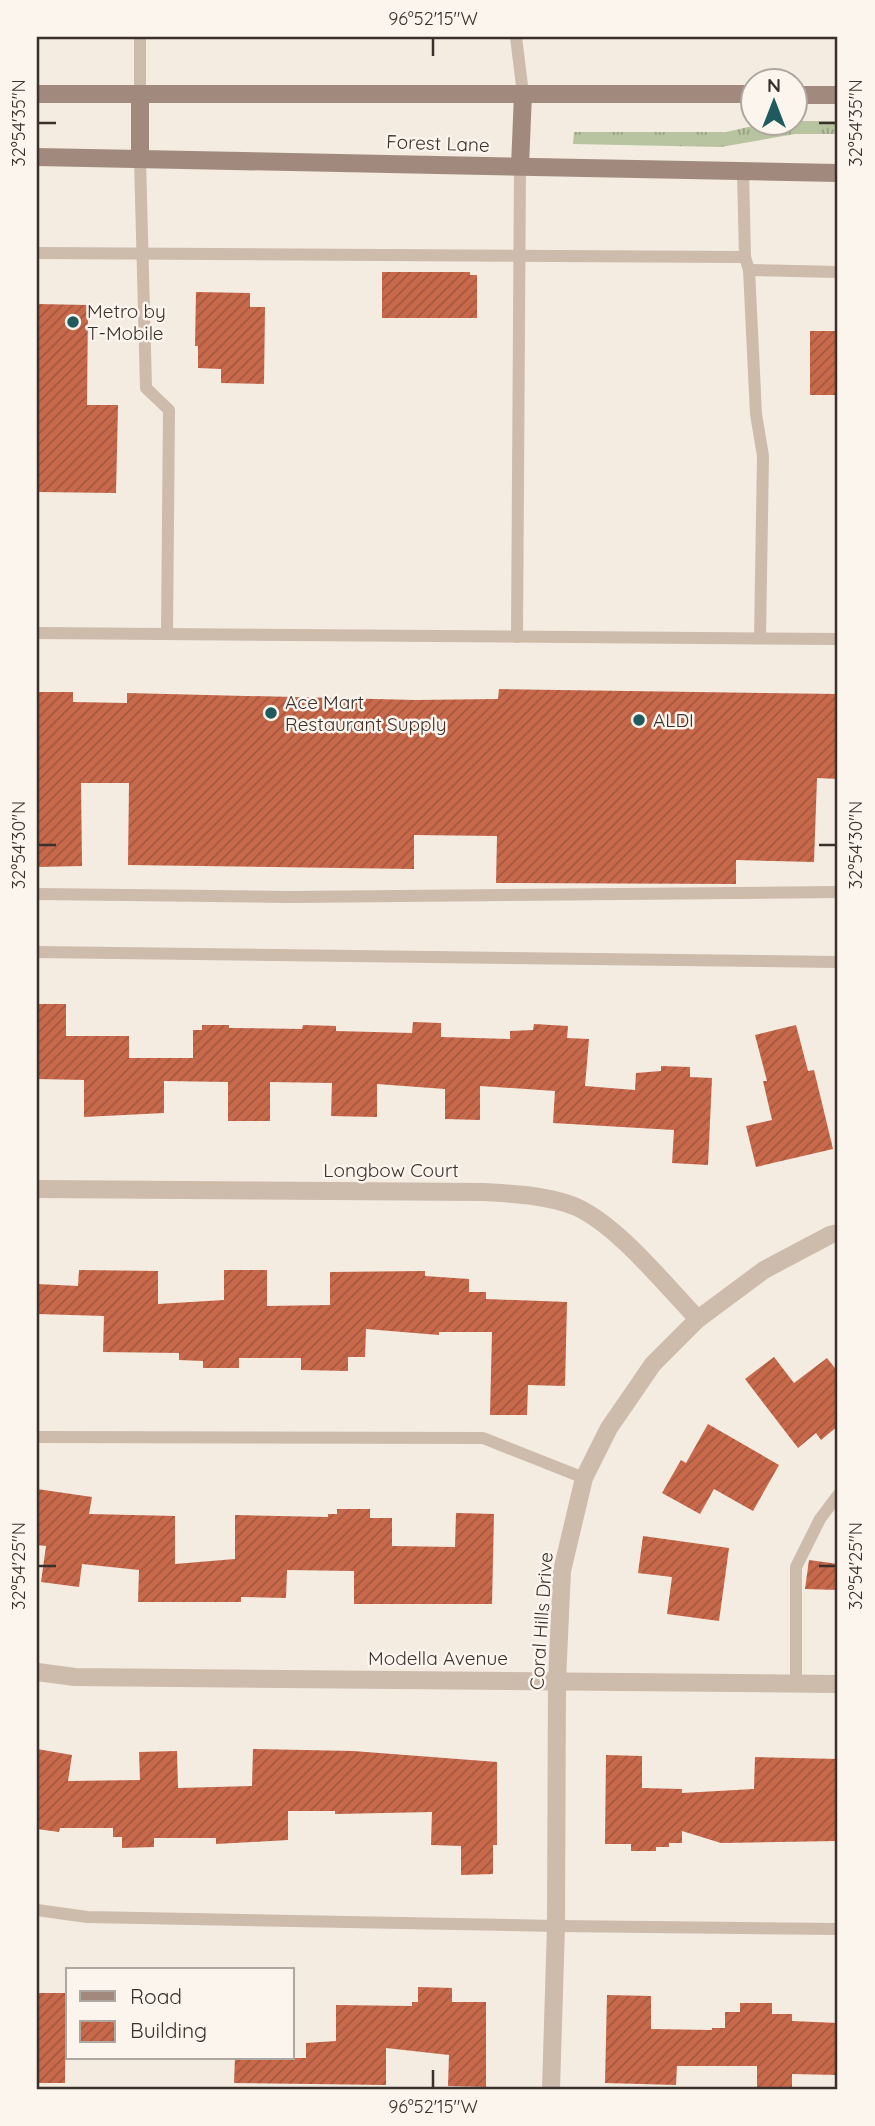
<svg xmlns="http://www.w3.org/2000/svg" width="875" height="2126" font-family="Quicksand,sans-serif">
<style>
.grass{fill:url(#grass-tufts)}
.building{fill:url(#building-hatch)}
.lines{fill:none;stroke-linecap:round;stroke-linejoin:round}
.lane{stroke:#cdbbac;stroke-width:12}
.street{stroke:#cdbbac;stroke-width:18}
.secondary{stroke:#a18a7d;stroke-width:18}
.ticks{fill:none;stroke:#3b302b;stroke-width:2.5}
.poi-dot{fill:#1f5a5e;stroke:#fbf5ee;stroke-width:2.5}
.labels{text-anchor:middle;stroke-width:5;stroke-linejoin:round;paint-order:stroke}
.street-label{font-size:19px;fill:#3b302b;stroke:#fbf5ee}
.poi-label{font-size:19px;fill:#3b302b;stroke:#fbf5ee;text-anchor:start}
.neatline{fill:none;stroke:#3b302b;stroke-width:2.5}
.ticks-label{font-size:18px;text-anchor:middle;fill:#3b302b}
</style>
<defs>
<pattern id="grass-tufts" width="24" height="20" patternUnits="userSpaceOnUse" patternTransform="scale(1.75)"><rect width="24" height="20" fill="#b8c4a0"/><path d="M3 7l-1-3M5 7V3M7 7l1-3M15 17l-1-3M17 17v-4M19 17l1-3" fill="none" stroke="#97a083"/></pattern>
<pattern id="building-hatch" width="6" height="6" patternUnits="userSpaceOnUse" patternTransform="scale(1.75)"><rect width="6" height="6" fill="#c8694b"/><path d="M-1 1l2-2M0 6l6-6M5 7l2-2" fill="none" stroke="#a4573f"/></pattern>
</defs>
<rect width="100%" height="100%" fill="#f4ebe1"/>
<polygon class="grass" points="795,121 838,121 838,134 795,134 721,147 573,144 574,132 726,132 766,123"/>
<g class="building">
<polygon points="382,272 470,272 470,275 477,275 477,318 382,318"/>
<polygon points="196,292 250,293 250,307 265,307 264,384 221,383 221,369 198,368 198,346 195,346"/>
<polygon points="37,304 88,305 87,405 118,405 116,493 37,492"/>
<rect x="810" y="331" width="28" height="64"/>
<polygon points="499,689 838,694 838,779 817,778 814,862 736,860 736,884 496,883 497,836 414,835 414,869 128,865 129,783 81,783 82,866 37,867 37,692 73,692 73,702 127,703 127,693 415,700 498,699"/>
<polygon points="37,1004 66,1004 66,1036 129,1036 129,1058 193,1058 193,1030 202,1030 202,1025 229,1025 229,1028 302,1029 303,1025 336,1026 336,1031 412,1033 413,1022 441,1023 441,1037 510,1039 510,1031 533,1030 534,1024 568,1026 567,1038 589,1039 585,1086 635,1090 636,1073 661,1071 661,1066 690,1067 690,1077 712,1078 708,1165 672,1163 674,1130 553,1123 555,1091 480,1086 480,1120 445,1119 445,1089 377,1084 377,1117 331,1116 332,1083 270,1082 270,1121 228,1121 228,1082 164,1081 164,1113 84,1117 84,1080 37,1079"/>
<polygon points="796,1025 808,1071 814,1070 833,1149 756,1167 746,1126 772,1120 763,1081 767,1081 755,1035"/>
<polygon points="79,1270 158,1271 158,1304 224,1300 224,1270 267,1270 267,1306 330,1305 330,1272 425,1271 425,1276 469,1279 469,1292 486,1292 486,1299 567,1302 565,1386 528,1385 527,1415 490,1415 492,1332 439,1332 439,1335 366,1329 365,1357 348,1357 348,1371 301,1370 301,1358 239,1358 239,1368 203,1368 203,1361 179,1360 179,1353 103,1352 104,1316 37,1314 37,1284 78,1286"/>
<polygon points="774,1357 794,1383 827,1358 838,1372 838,1426 821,1440 816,1433 798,1448 745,1379"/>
<polygon points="708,1424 779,1465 753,1511 714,1489 700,1514 662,1493 681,1460 686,1463"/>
<polygon points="37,1489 92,1497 89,1514 175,1516 175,1564 235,1559 235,1515 328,1517 328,1514 337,1514 337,1509 370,1509 370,1518 392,1518 392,1546 455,1547 456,1513 494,1514 492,1604 354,1604 354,1571 287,1570 286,1598 241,1597 241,1602 138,1602 139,1570 82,1564 79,1587 41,1582 46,1546 37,1545"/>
<polygon points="643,1536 729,1548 719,1621 667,1614 672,1577 638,1573"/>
<polygon points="809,1560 838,1564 838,1590 805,1589"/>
<polygon points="37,1749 72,1755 68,1781 140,1780 139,1752 177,1751 178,1788 252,1786 253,1749 353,1751 497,1762 497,1845 493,1845 493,1874 461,1875 461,1846 431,1845 432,1812 335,1814 335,1811 288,1811 288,1840 216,1844 216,1838 154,1838 154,1847 122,1848 122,1837 113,1837 113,1828 60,1828 59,1832 37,1829"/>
<polygon points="606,1755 642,1756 642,1788 682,1789 682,1793 754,1789 755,1757 838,1759 838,1841 721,1843 682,1831 682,1843 669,1843 669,1847 656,1847 656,1851 631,1851 631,1844 605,1844"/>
<polygon points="418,1987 452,1988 452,2002 486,2002 486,2087 448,2086 449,2055 386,2048 386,2085 234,2083 235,2058 306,2058 306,2043 336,2041 336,2005 412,2006 412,2002 418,2002"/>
<polygon points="37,1993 66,1993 65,2083 37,2083"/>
<polygon points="607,1995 651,1996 651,2029 712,2030 712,2028 725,2028 725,2012 740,2012 740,2003 772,2003 772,2014 792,2014 792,2021 838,2023 838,2075 792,2074 792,2089 757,2089 757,2066 677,2066 676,2085 605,2083"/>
</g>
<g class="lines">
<g class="lane">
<polyline points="140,37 140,94"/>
<polyline points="516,37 523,94"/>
<polyline points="140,159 146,388 169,410 167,634"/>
<polyline points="743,171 745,257 749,270 756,414 763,456 760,638"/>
<polyline points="37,253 745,257"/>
<polyline points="749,270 838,272"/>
<polyline points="37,633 838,639"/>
<polyline points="517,637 520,166"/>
<polyline points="37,894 289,897 838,892"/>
<polyline points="37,952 838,962"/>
<polyline points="37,1437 483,1438 584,1478"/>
<polyline points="796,1683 796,1567 820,1519 838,1495"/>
<polyline points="37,1910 87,1917 556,1926 838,1929"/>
</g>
<g class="street">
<path d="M37,1189L484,1192C514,1194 546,1195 574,1206C617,1224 665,1285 698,1319"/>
<polyline points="37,1672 75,1677 838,1684"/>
<polyline points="551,2089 556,1926 557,1680 562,1571 584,1478 609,1428 653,1364 698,1319 764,1270 830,1235 838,1233"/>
</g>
<g class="secondary">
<polyline points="37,94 752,94"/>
<polyline points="140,94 140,159"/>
<polyline points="794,95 838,95"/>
<polyline points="37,157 838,173"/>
<polyline points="520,166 523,94"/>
</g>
</g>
<path class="ticks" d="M433,38V56M38,123H56M819,123H836M38,845H56M819,845H836M38,1566H56M819,1566H836M433,2070V2088"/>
<g class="poi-dot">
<circle cx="73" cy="322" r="7"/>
<circle cx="271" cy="713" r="7"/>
<circle cx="639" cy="720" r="7"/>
</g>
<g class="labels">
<g class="street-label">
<text transform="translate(438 143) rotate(2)" y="7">Forest Lane</text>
<text x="391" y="1177">Longbow Court</text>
<text transform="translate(541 1621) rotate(-86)" y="7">Coral Hills Drive</text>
<text x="438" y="1665">Modella Avenue</text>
</g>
<g class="poi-label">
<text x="87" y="318">Metro by<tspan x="87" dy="22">T-Mobile</tspan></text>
<text x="285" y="709">Ace Mart<tspan x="285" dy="22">Restaurant Supply</tspan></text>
<text x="653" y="727">ALDI</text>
</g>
</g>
<rect width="875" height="2126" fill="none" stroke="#fbf5ee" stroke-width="77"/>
<rect x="66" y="1968" width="228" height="91" fill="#fbf5ee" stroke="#aea6a0" stroke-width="2"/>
<rect x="80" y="1991" width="35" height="10" fill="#a18a7d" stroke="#aea6a0" stroke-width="2"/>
<text x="130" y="2004" font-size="21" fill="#3b302b">Road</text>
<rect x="80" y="2021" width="35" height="21" fill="url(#building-hatch)" stroke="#aea6a0" stroke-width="2"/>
<text x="130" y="2038" font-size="21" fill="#3b302b">Building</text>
<g transform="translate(774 102)"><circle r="33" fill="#fbf5ee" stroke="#aea6a0" stroke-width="2"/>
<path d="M0-5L12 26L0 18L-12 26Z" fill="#1f5a5e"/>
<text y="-10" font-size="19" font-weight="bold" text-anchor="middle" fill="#3b302b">N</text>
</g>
<rect x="38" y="38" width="798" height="2050" class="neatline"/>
<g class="ticks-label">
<text x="433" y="25">96°52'15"W</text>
<text transform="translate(19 123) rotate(-90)" y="6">32°54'35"N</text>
<text transform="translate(856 123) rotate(-90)" y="6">32°54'35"N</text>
<text transform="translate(19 845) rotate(-90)" y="6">32°54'30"N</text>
<text transform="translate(856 845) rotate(-90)" y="6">32°54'30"N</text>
<text transform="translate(19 1566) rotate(-90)" y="6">32°54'25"N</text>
<text transform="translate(856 1566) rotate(-90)" y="6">32°54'25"N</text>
<text x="433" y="2113">96°52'15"W</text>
</g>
</svg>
